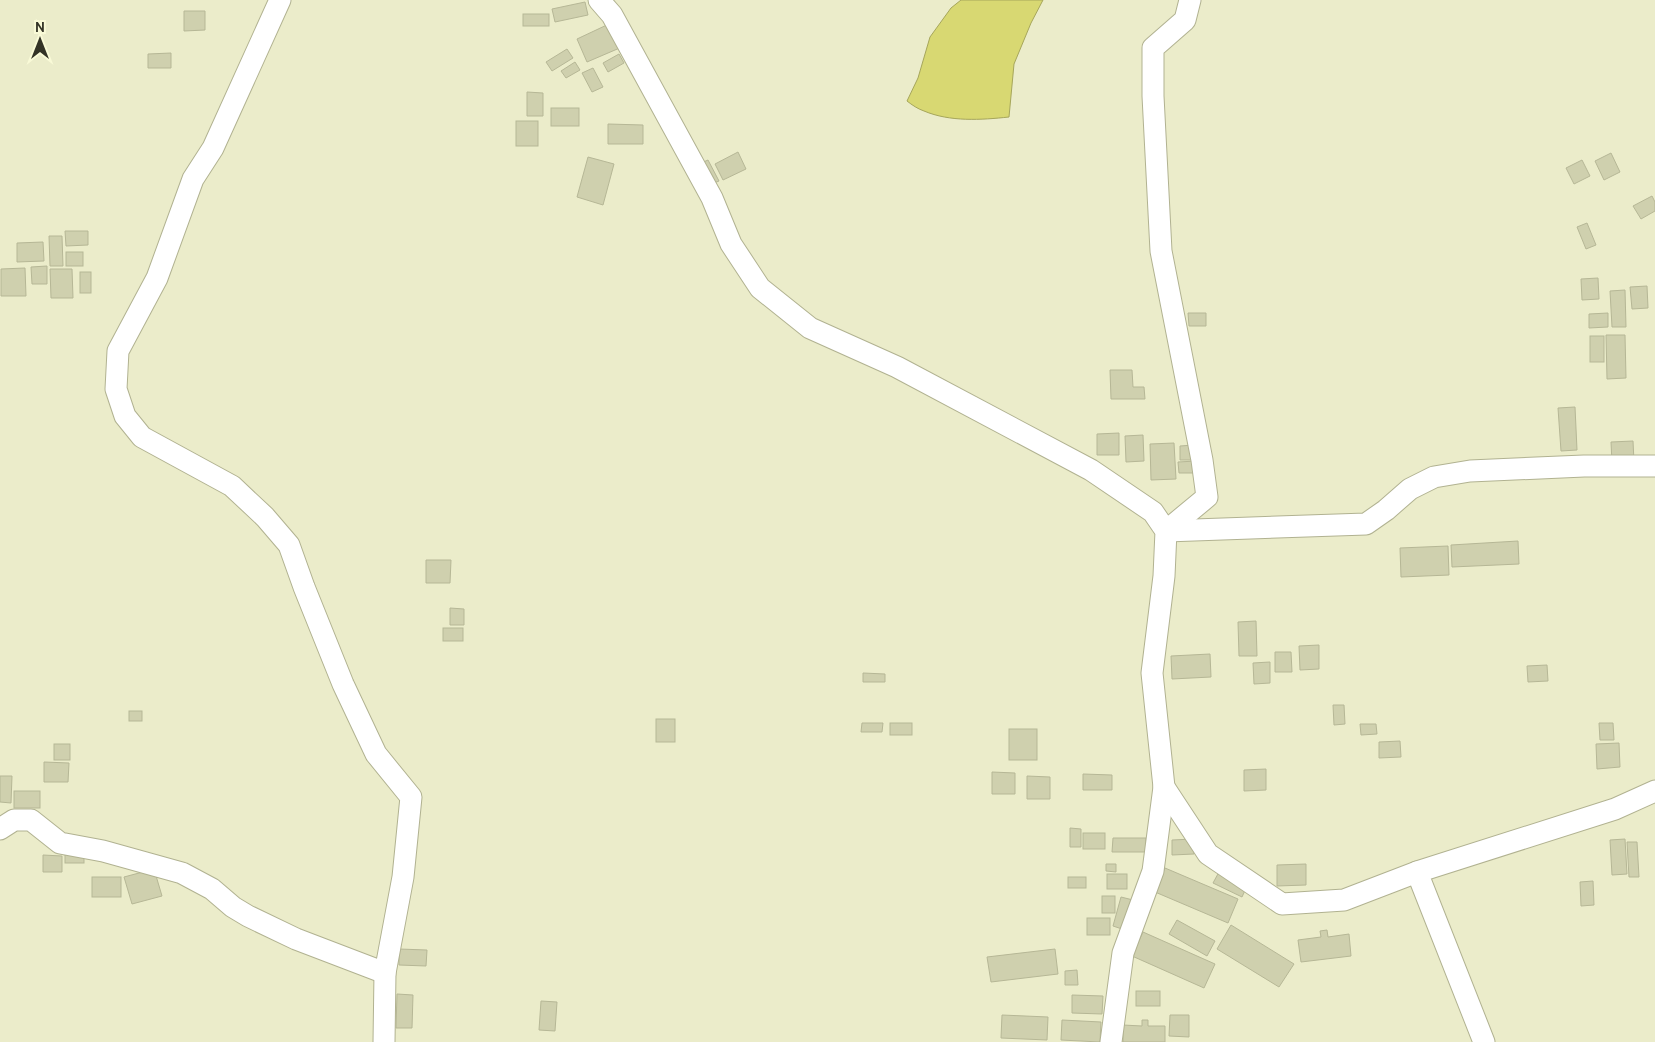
<svg xmlns="http://www.w3.org/2000/svg" width="1655" height="1042" font-family="Cabin,sans-serif">
<style>
.water{fill:#d8d872;stroke:#a6a65b}
.building{fill:#cfd0ae;stroke:#b6b796}
.lines{fill:none;stroke-linecap:round;stroke-linejoin:round}
.minor-casing{stroke:#b1b291;stroke-width:23}
.minor{stroke:#fff;stroke-width:21}
</style>
<rect width="100%" height="100%" fill="#ebecca"/>
<path class="water" d="M961,0H1043L1031,23L1014,64L1009,117C981,120 950,122 924,111C918,109 912,105 907,101L918,78L930,37L951,8Z"/>
<g class="building">
<polygon points="585,2 588,15 555,22 552,9"/>
<polygon points="184,11 205,11 205,30 184,31"/>
<rect x="523" y="14" width="26" height="12"/>
<polygon points="611,23 622,47 587,62 577,39"/>
<polygon points="567,49 573,58 552,71 546,62"/>
<polygon points="171,53 171,68 148,68 148,54"/>
<polygon points="619,54 624,63 608,72 603,63"/>
<polygon points="575,62 580,70 566,78 561,71"/>
<polygon points="593,68 603,87 592,92 582,73"/>
<polygon points="527,92 543,93 543,116 527,116"/>
<rect x="551" y="108" width="28" height="18"/>
<rect x="516" y="121" width="22" height="25"/>
<polygon points="608,124 643,125 643,144 608,144"/>
<polygon points="738,152 746,169 723,180 715,164"/>
<polygon points="1611,153 1620,172 1604,180 1595,161"/>
<polygon points="588,157 614,164 603,205 577,197"/>
<polygon points="708,160 719,181 709,185 699,164"/>
<polygon points="1582,160 1590,176 1574,184 1566,168"/>
<polygon points="1652,196 1655,202 1655,211 1641,219 1633,206"/>
<polygon points="1587,223 1596,245 1586,249 1577,227"/>
<polygon points="65,231 88,231 88,245 66,246"/>
<polygon points="49,236 62,236 63,266 50,266"/>
<polygon points="43,242 44,261 17,262 17,243"/>
<rect x="66" y="252" width="17" height="14"/>
<polygon points="47,266 47,284 32,284 31,267"/>
<polygon points="25,268 26,296 1,296 1,269"/>
<polygon points="50,269 72,269 73,298 51,298"/>
<rect x="80" y="272" width="11" height="21"/>
<polygon points="1598,278 1599,299 1582,300 1581,279"/>
<polygon points="1647,286 1648,308 1632,309 1630,287"/>
<polygon points="1625,290 1626,327 1612,327 1610,291"/>
<polygon points="1188,313 1206,313 1206,326 1189,326"/>
<polygon points="1608,313 1608,327 1589,328 1589,314"/>
<polygon points="1606,335 1625,335 1626,378 1607,379"/>
<rect x="1590" y="336" width="14" height="26"/>
<polygon points="1110,370 1132,370 1133,387 1144,387 1145,399 1111,399"/>
<polygon points="1575,407 1577,450 1561,451 1558,408"/>
<polygon points="1119,433 1119,455 1097,455 1097,434"/>
<polygon points="1143,435 1144,461 1126,462 1125,436"/>
<polygon points="1633,441 1634,462 1612,463 1611,442"/>
<polygon points="1174,443 1176,479 1151,480 1150,444"/>
<polygon points="1194,445 1194,460 1180,460 1180,446"/>
<polygon points="1196,461 1196,473 1179,473 1178,462"/>
<polygon points="1518,541 1519,564 1452,567 1451,545"/>
<polygon points="1448,546 1449,575 1401,577 1400,548"/>
<polygon points="426,560 451,560 450,583 426,583"/>
<polygon points="450,608 464,609 464,625 450,625"/>
<polygon points="1256,621 1257,656 1239,656 1238,622"/>
<rect x="443" y="628" width="20" height="13"/>
<polygon points="1319,645 1319,669 1300,670 1299,646"/>
<polygon points="1275,652 1291,652 1292,672 1275,672"/>
<polygon points="1210,654 1211,677 1172,679 1171,656"/>
<polygon points="1270,662 1270,683 1254,684 1253,663"/>
<polygon points="1547,665 1548,681 1528,682 1527,666"/>
<polygon points="863,673 885,674 885,682 863,682"/>
<polygon points="1333,705 1344,705 1345,724 1334,725"/>
<rect x="129" y="711" width="13" height="10"/>
<rect x="656" y="719" width="19" height="23"/>
<polygon points="862,723 883,723 882,732 861,732"/>
<rect x="890" y="723" width="22" height="12"/>
<polygon points="1599,723 1613,723 1614,740 1600,740"/>
<polygon points="1360,724 1376,724 1377,734 1361,735"/>
<rect x="1009" y="729" width="28" height="31"/>
<polygon points="1400,741 1401,757 1379,758 1379,742"/>
<polygon points="1619,743 1620,767 1597,769 1596,744"/>
<rect x="54" y="744" width="16" height="16"/>
<polygon points="44,762 69,763 68,782 44,782"/>
<polygon points="1266,769 1266,790 1244,791 1244,770"/>
<polygon points="992,772 1015,773 1015,794 992,794"/>
<polygon points="1083,774 1112,775 1112,790 1083,790"/>
<polygon points="0,776 12,776 11,803 0,802"/>
<polygon points="1027,776 1050,777 1050,799 1027,799"/>
<rect x="14" y="791" width="26" height="17"/>
<polygon points="1070,828 1081,829 1081,847 1070,847"/>
<rect x="1083" y="833" width="22" height="16"/>
<polygon points="1113,838 1146,838 1146,852 1112,852"/>
<polygon points="1193,839 1194,854 1172,855 1172,840"/>
<polygon points="1625,839 1627,874 1612,875 1610,840"/>
<polygon points="1627,842 1637,842 1639,877 1629,877"/>
<rect x="65" y="851" width="19" height="12"/>
<polygon points="43,855 62,856 62,872 43,872"/>
<polygon points="1106,864 1116,864 1116,872 1106,871"/>
<polygon points="1306,864 1306,885 1277,886 1277,865"/>
<polygon points="1165,868 1238,899 1228,923 1155,892"/>
<polygon points="154,869 162,896 132,904 124,877"/>
<polygon points="1219,872 1247,886 1242,897 1213,883"/>
<rect x="1107" y="874" width="20" height="15"/>
<rect x="92" y="877" width="29" height="20"/>
<rect x="1068" y="877" width="18" height="11"/>
<polygon points="1593,881 1594,905 1581,906 1580,882"/>
<rect x="1102" y="896" width="13" height="17"/>
<polygon points="1121,897 1133,900 1125,930 1113,926"/>
<rect x="1087" y="918" width="23" height="17"/>
<polygon points="1177,920 1215,941 1207,956 1169,934"/>
<polygon points="1231,925 1294,964 1279,987 1217,949"/>
<polygon points="1327,930 1328,937 1349,934 1351,956 1301,962 1298,940 1321,937 1320,931"/>
<polygon points="1143,932 1215,964 1204,988 1132,956"/>
<polygon points="399,949 427,950 426,966 399,965"/>
<polygon points="1055,949 1058,974 991,982 987,957"/>
<polygon points="1077,970 1078,985 1065,985 1065,971"/>
<rect x="1136" y="991" width="24" height="15"/>
<polygon points="397,994 413,995 412,1028 396,1028"/>
<polygon points="1072,995 1103,996 1102,1014 1072,1013"/>
<polygon points="541,1001 557,1002 555,1031 539,1030"/>
<polygon points="1002,1015 1048,1017 1047,1040 1001,1038"/>
<polygon points="1170,1015 1189,1015 1189,1037 1169,1036"/>
<polygon points="1062,1020 1101,1022 1100,1042 1061,1040"/>
<polygon points="1142,1020 1148,1020 1148,1026 1165,1026 1165,1042 1123,1042 1123,1025 1142,1026"/>
</g>
<g class="lines">
<g class="minor-casing">
<g id="minor">
<polyline points="280,0 213,148 193,179 157,278 118,351 116,389 125,416 142,437 232,486 265,517 289,545 304,587 343,684 376,754 411,797 403,877 385,973 384,1042"/>
<polyline points="599,0 612,15 712,198 731,244 760,288 810,328 897,367 1091,470 1153,512 1166,531 1164,576 1152,673 1164,787 1153,871 1123,953 1111,1042"/>
<polyline points="1166,531 1207,497 1202,460 1161,251 1153,96 1153,48 1185,20 1190,0"/>
<polyline points="1166,531 1366,524 1386,510 1410,489 1434,477 1470,471 1584,466 1655,466"/>
<polyline points="1164,787 1208,854 1282,904 1344,900 1417,872 1615,809 1655,791"/>
<polyline points="0,829 14,820 31,820 60,843 103,851 182,873 212,889 233,907 248,916 296,939 385,973"/>
<polyline points="1417,872 1484,1042"/>
</g>
</g>
<use href="#minor" class="minor"/>
</g>
<g transform="translate(40 40)" stroke="#f9fad7" stroke-width="4" paint-order="stroke">
<path d="M0-4L9 19L0 12L-9 19Z" fill="#333326"/>
<text y="-8" font-size="14" font-weight="bold" text-anchor="middle" fill="#333326">N</text>
</g>
</svg>
